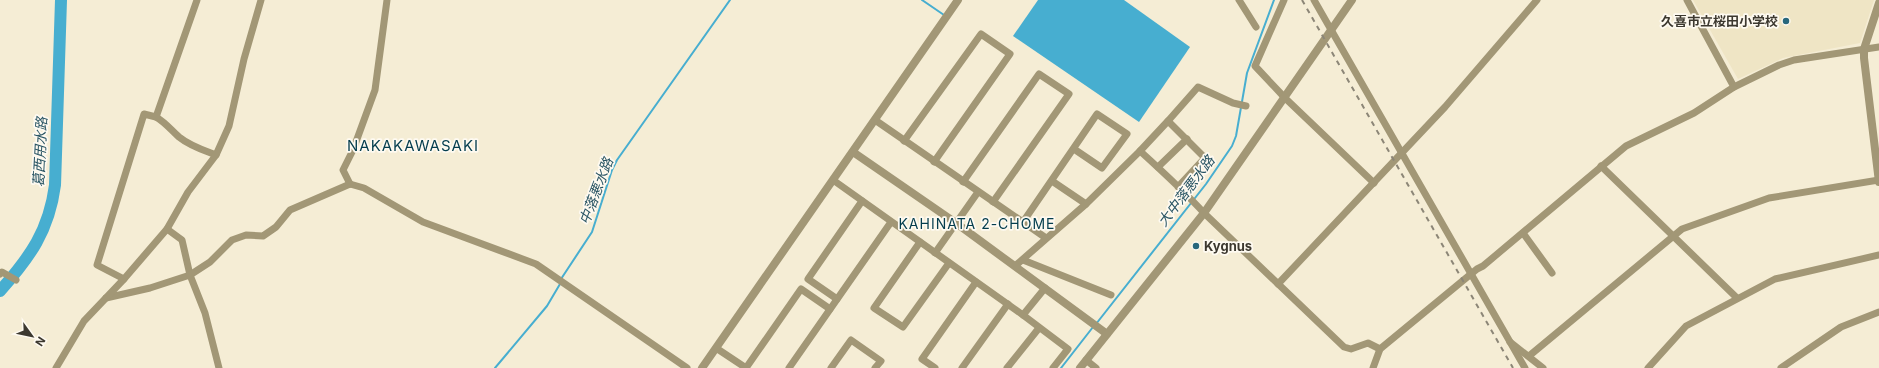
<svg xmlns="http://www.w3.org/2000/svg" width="1879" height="368" font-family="Inter,'Noto Sans JP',sans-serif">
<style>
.built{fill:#efe5c5}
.water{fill:#47aed0}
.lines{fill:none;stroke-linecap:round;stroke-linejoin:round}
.stream{stroke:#47aed0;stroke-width:2}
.river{stroke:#47aed0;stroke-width:12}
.minor{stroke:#a29776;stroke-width:7}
.tertiary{stroke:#a29776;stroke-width:8}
.rail{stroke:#8c8677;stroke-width:2;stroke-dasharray:5 5;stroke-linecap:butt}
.poi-dot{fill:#27677c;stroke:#fefaf1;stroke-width:1.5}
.labels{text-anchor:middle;stroke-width:3.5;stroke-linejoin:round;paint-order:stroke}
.poi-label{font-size:13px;font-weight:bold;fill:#3c382f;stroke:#fefaf1;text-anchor:end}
.water-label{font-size:14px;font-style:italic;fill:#2a5564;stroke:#fefaf1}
.neighbourhood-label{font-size:14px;letter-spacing:1px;fill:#043d4d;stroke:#fefaf1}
.quarter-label{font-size:15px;letter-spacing:1px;fill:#043d4d;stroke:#fefaf1}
</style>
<rect width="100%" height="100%" fill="#f5edd5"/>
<polygon class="built" points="1693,0 1874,0 1860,43 1783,58 1738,79"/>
<polygon class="water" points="1038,0 1124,0 1190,47 1139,122 1013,36"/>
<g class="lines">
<g class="stream">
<polyline points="922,0 944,15"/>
<polyline points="561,279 592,232 612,170 617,160 730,0"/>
<polyline points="1096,324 1206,184 1232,146 1236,136 1247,73 1274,0"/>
<polyline points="495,368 547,306 560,284"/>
<polyline points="1061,368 1093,327"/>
</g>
<path class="river" d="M0,291C30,257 49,231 55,185L61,0"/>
<g class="minor">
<polyline points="1239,0 1256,27"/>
<polyline points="1284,0 1255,66 1285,98 1374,183"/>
<polyline points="1314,0 1525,368"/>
<polyline points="1687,0 1734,87"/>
<path d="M156,117C166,123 171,130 179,137C190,146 203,150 216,155"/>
<polyline points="875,120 1046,238"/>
<polyline points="1168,121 1198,87 1233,103 1246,106"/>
<polyline points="904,141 981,34 1010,54 934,162"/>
<polyline points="1601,166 1737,298"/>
<polyline points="1158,167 1187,139"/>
<polyline points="833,180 1023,315 1068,349 1053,368"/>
<polyline points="1052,181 1086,204"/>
<polyline points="963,182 1039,74 1069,94 993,202"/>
<polyline points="350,184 343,170 353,150 375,90 387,0"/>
<path d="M1178,187L1205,158L1168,121L1140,151C1162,171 1184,191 1204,213L1344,347L1351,349L1368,343L1380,349"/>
<polyline points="1023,222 1097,114 1127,134 1102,168 1074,149"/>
<polyline points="1523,233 1552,273"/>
<polyline points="920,242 874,308 903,327 949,263"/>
<polyline points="935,253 978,192"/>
<polyline points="1023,260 1111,295"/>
<polyline points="1015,266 1086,204 1140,151"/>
<polyline points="0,274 2,272 16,280"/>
<polyline points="124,279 97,265 144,114 156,117 197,0"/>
<polyline points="1278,284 1445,107 1537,0"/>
<polyline points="106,298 150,288 190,275 182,240 167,229"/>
<polyline points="837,299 808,279 862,201"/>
<polyline points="1023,315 1045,288"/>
<polyline points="1510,342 1543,368"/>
<polyline points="716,348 746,368"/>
<polyline points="1529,356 1682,229 1769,198 1879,180"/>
<polyline points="1086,360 1096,368"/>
<polyline points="56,368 84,321 124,279 167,229 188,192 216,155 229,126 244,59 261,0"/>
<polyline points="219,368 205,313 190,275 210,262 232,240 246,235 263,236 276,227 290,210 350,184 364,188 423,222 536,264 687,368"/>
<polyline points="746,368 801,289 830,309"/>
<polyline points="789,368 891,222"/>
<polyline points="831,368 851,340 881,361 875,368"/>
<polyline points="935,368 922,359 976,282"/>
<polyline points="962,368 1008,304"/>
<polyline points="1007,368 1039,328"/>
<polyline points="1373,368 1380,349 1477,269 1483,266 1626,146 1694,113 1734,87 1779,65 1794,60 1879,47"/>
<polyline points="1648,368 1686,326 1775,279 1879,255"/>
<polyline points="1781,368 1841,327 1879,312"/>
</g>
<g class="tertiary">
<polyline points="1879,3 1864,49 1864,58 1879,182"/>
<polyline points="853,152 956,223 1107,334"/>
<polyline points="702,368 958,0"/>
<polyline points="1080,368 1204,213 1352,0"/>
</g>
<polyline class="rail" points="1302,0 1513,368"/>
</g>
<g class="poi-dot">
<circle cx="1786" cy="21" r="4"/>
<circle cx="1196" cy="246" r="4"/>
</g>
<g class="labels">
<g class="poi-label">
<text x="1778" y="26">久喜市立桜田小学校</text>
<text x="1204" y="251" text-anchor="start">Kygnus</text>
</g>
<g class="water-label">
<text transform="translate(40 152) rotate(-87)" y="5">葛西用水路</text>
<text transform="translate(596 191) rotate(-69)" y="5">中落悪水路</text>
<text transform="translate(1186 191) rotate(-53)" y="5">大中落悪水路</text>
</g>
<g class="neighbourhood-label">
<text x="977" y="229">KAHINATA 2-CHOME</text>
</g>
<g class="quarter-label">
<text x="413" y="151">NAKAKAWASAKI</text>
</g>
</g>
<g transform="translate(32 336) rotate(123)" stroke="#fefaf1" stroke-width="3" paint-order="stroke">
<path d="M0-3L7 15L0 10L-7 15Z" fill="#3c382f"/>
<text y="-6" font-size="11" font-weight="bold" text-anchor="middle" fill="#3c382f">N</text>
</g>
</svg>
